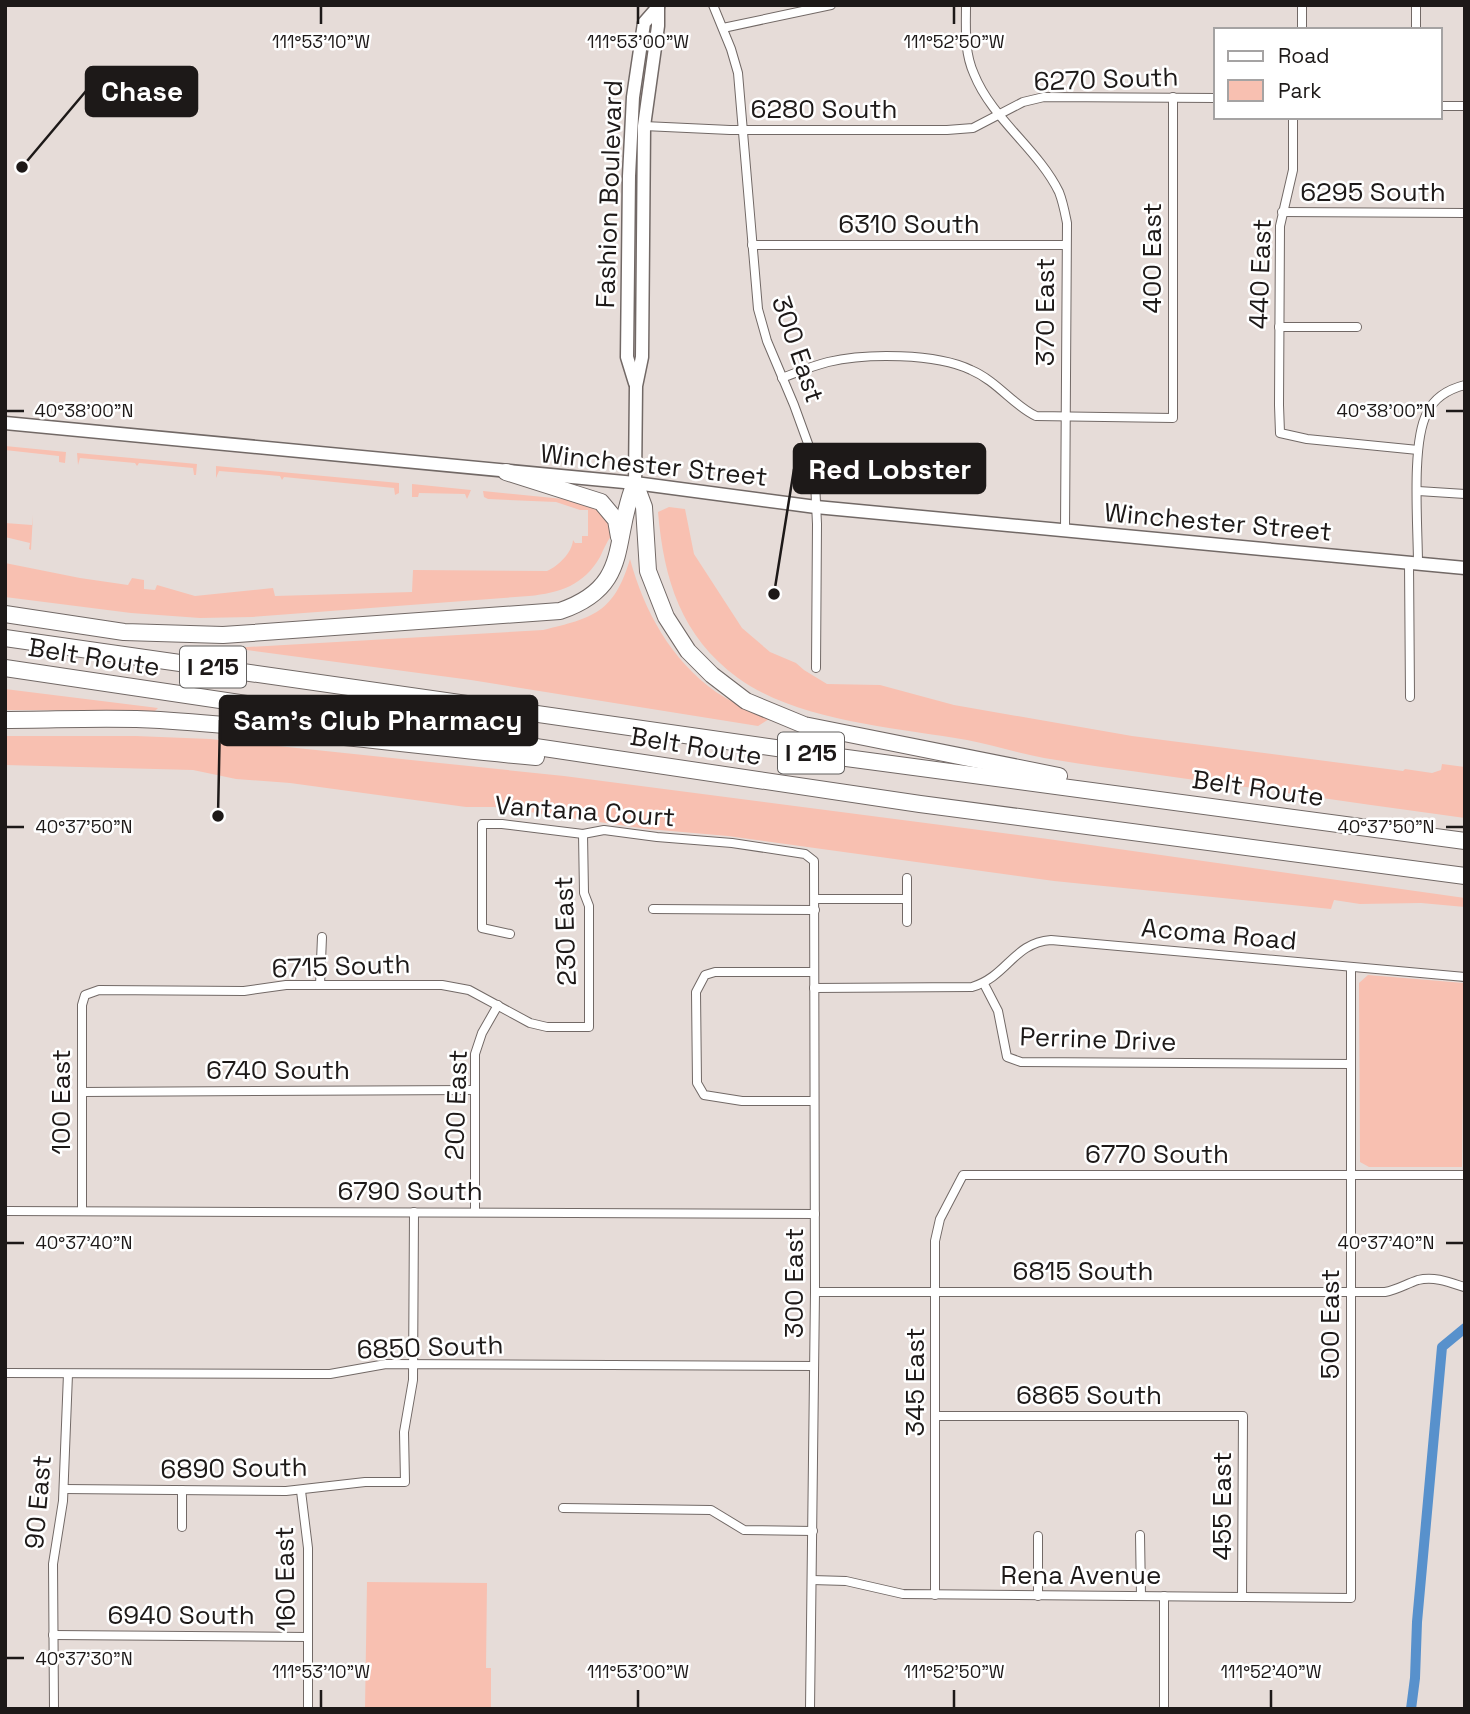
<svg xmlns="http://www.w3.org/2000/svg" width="1470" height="1714" font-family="'Space Grotesk',sans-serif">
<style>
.green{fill:#f8c0b1}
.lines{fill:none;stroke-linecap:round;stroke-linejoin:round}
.canal{stroke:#5891cc;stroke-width:10}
.street-casing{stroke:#726966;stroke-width:10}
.secondary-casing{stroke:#726966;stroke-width:15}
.primary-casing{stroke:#726966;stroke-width:15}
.highway-casing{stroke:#726966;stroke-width:18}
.street{stroke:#fff;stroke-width:8}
.secondary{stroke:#fff;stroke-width:12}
.primary{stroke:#fff;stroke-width:12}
.highway{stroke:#fff;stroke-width:16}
.ticks{fill:none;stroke:#1d1918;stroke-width:2.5}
.labels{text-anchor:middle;stroke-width:5;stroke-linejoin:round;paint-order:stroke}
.shield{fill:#fff;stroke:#615e5d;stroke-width:2}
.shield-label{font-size:24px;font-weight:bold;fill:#1d1918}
.street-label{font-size:26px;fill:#1d1918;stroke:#fff}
.ticks-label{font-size:18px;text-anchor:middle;fill:#1d1918;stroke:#fff;stroke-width:5;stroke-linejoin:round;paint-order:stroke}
.leader{fill:none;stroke:#1d1918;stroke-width:2.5}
.callout-dot{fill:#1d1918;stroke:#fff;stroke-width:2.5}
.callout{fill:#1d1918;stroke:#1d1918;stroke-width:2.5}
.callout-label{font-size:28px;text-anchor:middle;font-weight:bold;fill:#fff}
</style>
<rect width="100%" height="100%" fill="#e6dcd8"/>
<g class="green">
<polygon points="5,446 66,452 65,463 59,462 59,456 5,450"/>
<polygon points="77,453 197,464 196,475 194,475 193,468 139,463 137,466 135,463 80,458 78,465"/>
<polygon points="216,466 399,483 399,493 395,495 394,488 284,477 282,480 280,476 219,471 216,478"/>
<polygon points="412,484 471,490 467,499 465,494 419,493 418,497 412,497"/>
<path d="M483,491L574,500L603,510L614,533C607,540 604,549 600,557C584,585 560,593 529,596L252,617L200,618L131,613L5,597V563L80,578L128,585L132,578L144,580V589L155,590L157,585L195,596L273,588L275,596L412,592L413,570L547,571C558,566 572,553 573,540L575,543H582V536H588V510H580L556,502L488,499L484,497Z"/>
<path d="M669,507L685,509L694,554L742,628L770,652L796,663L804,670L827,684L880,685L954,705L1132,736L1403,771L1405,769L1432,773L1441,770L1442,764L1465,767V818C1377,806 1290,793 1202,781C1149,773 1096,767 1044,758C1018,753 993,745 967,740C896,728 797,721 738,678C681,636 664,580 658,512Z"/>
<polygon points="33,515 31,550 29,549 30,543 5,537 5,523 32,525"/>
<path d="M630,559C644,611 671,660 716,692C732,703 751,710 769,719L758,726L471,680L232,648L543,630C593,618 614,613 630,559Z"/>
<polygon points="5,689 158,708 155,711 5,710"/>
<polygon points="5,736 136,736 210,739 564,776 1048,839 1465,898 1465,907 1421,903 1360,904 1334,900 1331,909 1054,881 728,836 648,829 494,807 466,807 290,783 236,779 193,770 5,765"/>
<polygon points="1368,975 1464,983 1462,1167 1369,1167 1360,1162 1359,983"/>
<polygon points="367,1582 487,1583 486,1668 491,1668 491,1709 365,1709"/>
</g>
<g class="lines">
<polyline class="canal" points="1411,1709 1415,1678 1417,1622 1442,1347 1465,1328"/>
<g class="street-casing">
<g id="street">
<polyline points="713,5 731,49 738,73 758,309 767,341 794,405 814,460 817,524 816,668"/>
<path d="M966,5C966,29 964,52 974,74C992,119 1038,149 1059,192C1063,202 1065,213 1067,223L1065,530"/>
<polyline points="1416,5 1416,30"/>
<polyline points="723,28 831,5"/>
<polyline points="1302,30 1302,5"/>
<polyline points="1440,106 1465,106"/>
<polyline points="1293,117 1293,170 1280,226 1279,405 1280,433 1307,439 1418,450"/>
<polyline points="644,126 730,130 947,130 973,128 1023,102 1044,97 1216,98"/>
<polyline points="1282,212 1465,213"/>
<polyline points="752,245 1066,245"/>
<polyline points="1279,327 1357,327"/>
<path d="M782,378C798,372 812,366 828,362C866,353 936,353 971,370C997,381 1014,406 1036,416L1173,418V97"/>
<polyline points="1418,491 1465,494"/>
<polyline points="1409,563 1410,697"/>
<path d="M1418,564C1418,527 1411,443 1427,413C1434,398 1449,389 1465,385"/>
<polyline points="815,899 907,899"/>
<polyline points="653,909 815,910"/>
<polyline points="907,922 907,878"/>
<polyline points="510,934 482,928 482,824 502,824 583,834 604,830 657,837 732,843 805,854 814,861 815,1292 810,1709"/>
<polyline points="984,984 998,1011 1007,1057 1021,1062 1351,1064"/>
<polyline points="320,985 322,937"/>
<path d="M814,988L972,987C1008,976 1013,943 1051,940L1465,977"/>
<polyline points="82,1092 474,1090"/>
<polyline points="813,1101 742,1101 704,1095 697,1083 696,992 705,975 715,972 814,972"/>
<polyline points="5,1211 815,1214"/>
<polyline points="82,1211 82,1005 85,995 99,990 244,991 286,985 442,985 469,990 530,1023 547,1027 589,1027 589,906 584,893 583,834"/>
<polyline points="475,1212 475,1054 482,1033 498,1005"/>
<path d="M815,1292H1385C1397,1290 1406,1284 1418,1280C1434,1276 1449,1282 1464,1287"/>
<polyline points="5,1373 308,1374 330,1374 386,1364 814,1366"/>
<polyline points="935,1416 1243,1416 1242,1597"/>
<polyline points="64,1489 286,1491 365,1482 405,1482 404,1432 413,1380 414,1212"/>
<polyline points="301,1491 308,1548 308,1709"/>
<polyline points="563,1508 711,1510 744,1530 813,1531"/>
<polyline points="182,1527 182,1490"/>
<polyline points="1140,1535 1141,1596"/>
<polyline points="812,1580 846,1581 903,1594 1351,1598 1351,967"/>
<polyline points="935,1595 935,1241 940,1219 963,1175 1465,1175"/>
<polyline points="1038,1596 1038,1536"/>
<polyline points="1164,1596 1164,1709"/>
<polyline points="53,1635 307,1637"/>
<polyline points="54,1709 53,1564 63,1501 68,1374"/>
</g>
</g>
<g class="secondary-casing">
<g id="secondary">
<polyline points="658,5 658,26 644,126 642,357 636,386 635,483 816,507 1465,568"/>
<polyline points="635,383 627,357 629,176 633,97 644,23 658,7"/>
</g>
</g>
<g class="primary-casing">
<polyline id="primary" points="5,423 635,483"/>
</g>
<g class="highway-casing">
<g id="highway">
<polyline points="506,472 601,502 616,520 619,537"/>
<polyline points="635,483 644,507 648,571 666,617 688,651 712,675 746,701 804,725 1059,776"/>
<path d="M5,614L124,632L223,635L560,611C633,586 611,540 635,483"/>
<polyline points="5,638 839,757 1465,841"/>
<polyline points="5,668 920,804 1465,876"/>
<path d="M5,720C56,720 109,717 160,720C286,728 411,746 536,757"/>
</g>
</g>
<use href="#street" class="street"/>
<use href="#secondary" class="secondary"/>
<use href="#primary" class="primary"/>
<use href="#highway" class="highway"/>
</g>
<path class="ticks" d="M321,7V24M638,7V24M954,7V24M7,411H24M1446,411H1463M7,827H24M1446,827H1463M7,1243H24M1446,1243H1463M7,1658H24M321,1690V1707M638,1690V1707M954,1690V1707M1271,1690V1707"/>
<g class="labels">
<g class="shield">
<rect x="180" y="646.5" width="66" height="41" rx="5"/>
<rect x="778" y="732.5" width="66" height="41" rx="5"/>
</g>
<g class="shield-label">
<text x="213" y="675">I 215</text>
<text x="811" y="761">I 215</text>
</g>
<g class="street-label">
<text transform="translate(1106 79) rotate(-2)" y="9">6270 South</text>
<text x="824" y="118">6280 South</text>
<text x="1373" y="201">6295 South</text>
<text transform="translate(609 194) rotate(-88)" y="9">Fashion Boulevard</text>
<text x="909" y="233">6310 South</text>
<text transform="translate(1152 258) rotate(-90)" y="9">400 East</text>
<text transform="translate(1260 274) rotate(-88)" y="9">440 East</text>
<text transform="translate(1045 312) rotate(-90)" y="9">370 East</text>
<text transform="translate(798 349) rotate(71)" y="9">300 East</text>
<text transform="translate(654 465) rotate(6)" y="9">Winchester Street</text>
<text transform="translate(1218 522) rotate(5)" y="9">Winchester Street</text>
<text transform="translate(94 657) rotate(9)" y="9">Belt Route</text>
<text transform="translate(696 746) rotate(9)" y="9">Belt Route</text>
<text transform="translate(1258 788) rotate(8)" y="9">Belt Route</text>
<text transform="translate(585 811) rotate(4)" y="9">Vantana Court</text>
<text transform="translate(565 931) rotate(-92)" y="9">230 East</text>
<text transform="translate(1219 934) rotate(5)" y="9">Acoma Road</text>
<text transform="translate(341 966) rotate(-2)" y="9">6715 South</text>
<text transform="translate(1098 1039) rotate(2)" y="9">Perrine Drive</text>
<text x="278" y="1079">6740 South</text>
<text transform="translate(61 1102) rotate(-90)" y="9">100 East</text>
<text transform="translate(456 1105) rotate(-88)" y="9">200 East</text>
<text x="1157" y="1163">6770 South</text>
<text x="410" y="1200">6790 South</text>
<text x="1083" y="1280">6815 South</text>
<text transform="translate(794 1283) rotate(-90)" y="9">300 East</text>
<text transform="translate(1330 1324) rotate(-90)" y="9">500 East</text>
<text transform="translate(430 1347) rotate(-2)" y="9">6850 South</text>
<text transform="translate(915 1382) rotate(-90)" y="9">345 East</text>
<text x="1089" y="1404">6865 South</text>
<text transform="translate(234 1468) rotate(-1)" y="9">6890 South</text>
<text transform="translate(38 1502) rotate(-85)" y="9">90 East</text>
<text transform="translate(1222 1506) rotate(-90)" y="9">455 East</text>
<text x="1081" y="1584">Rena Avenue</text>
<text transform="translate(285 1579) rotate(-91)" y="9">160 East</text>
<text x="181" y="1624">6940 South</text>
</g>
</g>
<g class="ticks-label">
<text x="321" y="48">111°53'10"W</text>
<text x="638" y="48">111°53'00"W</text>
<text x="954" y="48">111°52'50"W</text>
<text x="84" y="417">40°38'00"N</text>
<text x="1386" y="417">40°38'00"N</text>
<text x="84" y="833">40°37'50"N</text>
<text x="1386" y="833">40°37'50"N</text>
<text x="84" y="1249">40°37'40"N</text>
<text x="1386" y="1249">40°37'40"N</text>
<text x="84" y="1665">40°37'30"N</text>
<text x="321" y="1678">111°53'10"W</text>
<text x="638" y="1678">111°53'00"W</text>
<text x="954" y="1678">111°52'50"W</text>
<text x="1271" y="1678">111°52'40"W</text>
</g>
<path class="leader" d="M22 167L86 91M774 594L794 469M218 816L220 720"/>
<g class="callout-dot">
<circle cx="22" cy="167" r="7"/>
<circle cx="774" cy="594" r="7"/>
<circle cx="218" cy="816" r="7"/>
</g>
<g class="callout">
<rect x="86" y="67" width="111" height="49" rx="7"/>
<rect x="794" y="444" width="191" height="49" rx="7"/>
<rect x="220" y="696" width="317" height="49" rx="7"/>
</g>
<g class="callout-label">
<text x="142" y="101">Chase</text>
<text x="890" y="479">Red Lobster</text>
<text x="378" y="730">Sam's Club Pharmacy</text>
</g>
<rect width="1470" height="1714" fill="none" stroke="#1d1918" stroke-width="14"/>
<rect x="1214" y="28" width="228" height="91" fill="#ffffff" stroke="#a5a3a3" stroke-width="2"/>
<rect x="1228" y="51" width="35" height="10" fill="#ffffff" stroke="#a5a3a3" stroke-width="2"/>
<text x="1278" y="63" font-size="21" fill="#1d1918">Road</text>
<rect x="1228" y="80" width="35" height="21" fill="#f8c0b1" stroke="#a5a3a3" stroke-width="2"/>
<text x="1278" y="98" font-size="21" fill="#1d1918">Park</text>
</svg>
